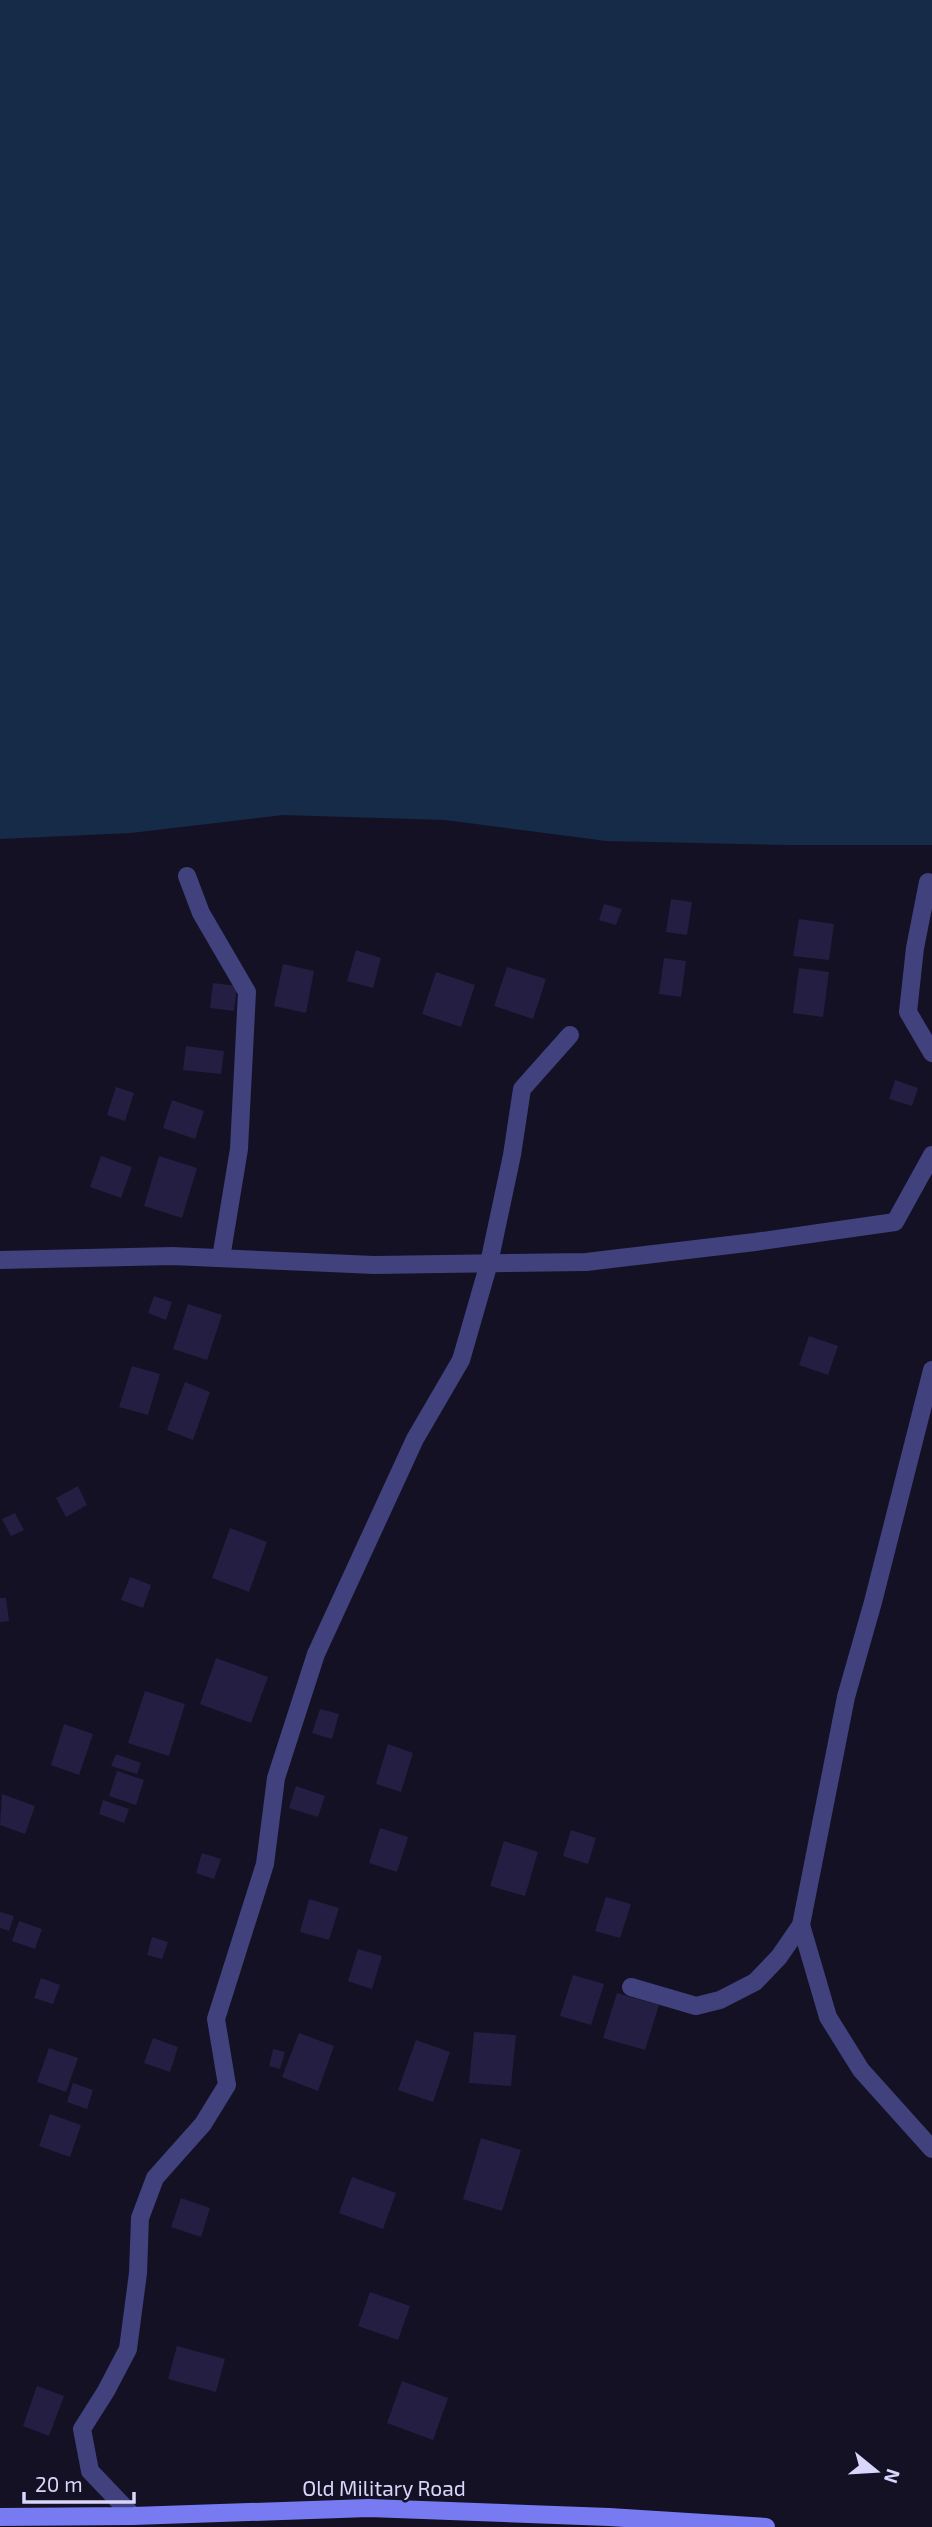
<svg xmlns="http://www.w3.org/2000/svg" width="932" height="2527" font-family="'Exo 2',sans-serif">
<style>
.water{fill:#152b48}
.building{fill:#241e42}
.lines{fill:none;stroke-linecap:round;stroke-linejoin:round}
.street{stroke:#40417d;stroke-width:18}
.secondary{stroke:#777af1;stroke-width:18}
.labels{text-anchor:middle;stroke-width:5;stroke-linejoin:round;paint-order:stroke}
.street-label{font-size:21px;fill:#d9d6fb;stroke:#131123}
</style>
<rect width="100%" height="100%" fill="#131123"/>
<polygon class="water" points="0,0 932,0 932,845 788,845 606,841 445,820 283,815 131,833 0,839"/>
<g class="building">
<polygon points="671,899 692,902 687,935 666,932"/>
<polygon points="604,904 622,909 616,925 599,920"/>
<polygon points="799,919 834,924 829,960 793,956"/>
<polygon points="356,950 381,958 373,988 347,981"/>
<polygon points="664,958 686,961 681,997 659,994"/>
<polygon points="283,964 314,971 306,1013 274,1006"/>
<polygon points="507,967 546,979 533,1019 494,1006"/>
<polygon points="799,968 829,972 823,1017 793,1013"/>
<polygon points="436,972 475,985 461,1027 422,1014"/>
<polygon points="213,983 237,986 234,1011 210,1008"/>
<polygon points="186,1046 224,1051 221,1074 183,1070"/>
<polygon points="895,1080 918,1088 912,1106 889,1099"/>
<polygon points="116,1087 134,1093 125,1121 107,1115"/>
<polygon points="172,1100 204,1111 195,1139 163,1128"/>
<polygon points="101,1156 132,1167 121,1198 90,1187"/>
<polygon points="159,1156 197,1168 182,1218 144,1206"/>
<polygon points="154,1296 172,1302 166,1320 148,1313"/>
<polygon points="188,1304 222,1315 207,1360 173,1349"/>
<polygon points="809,1336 838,1346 828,1375 799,1365"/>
<polygon points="132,1366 160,1374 148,1415 119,1407"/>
<polygon points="185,1382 210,1392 193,1440 167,1430"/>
<polygon points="78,1486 87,1505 66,1517 56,1498"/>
<polygon points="15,1513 24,1530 11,1536 2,1519"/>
<polygon points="230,1528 267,1542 249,1592 212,1578"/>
<polygon points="130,1577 151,1585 143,1608 121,1600"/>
<polygon points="0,1598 6,1598 9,1621 0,1622"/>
<polygon points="216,1658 268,1677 251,1723 200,1704"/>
<polygon points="145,1691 185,1704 169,1756 128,1743"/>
<polygon points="320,1709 339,1714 332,1739 312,1733"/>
<polygon points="64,1724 93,1734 79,1775 51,1765"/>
<polygon points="388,1744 413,1753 401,1792 376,1784"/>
<polygon points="116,1754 141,1763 137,1774 111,1766"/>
<polygon points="117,1771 144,1780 136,1805 109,1796"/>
<polygon points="296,1786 325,1796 318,1817 289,1808"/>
<polygon points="2,1794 35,1806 25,1834 0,1825"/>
<polygon points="103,1800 129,1809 124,1823 99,1814"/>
<polygon points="380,1828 408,1837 397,1872 369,1863"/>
<polygon points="571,1830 596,1838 588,1864 563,1856"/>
<polygon points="504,1841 538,1852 525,1896 490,1886"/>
<polygon points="202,1853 221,1859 214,1879 196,1873"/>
<polygon points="606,1897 631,1904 620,1938 595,1931"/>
<polygon points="309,1899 339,1908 329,1940 300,1932"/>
<polygon points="0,1912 14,1916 9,1931 0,1928"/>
<polygon points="19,1921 42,1929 35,1949 12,1941"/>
<polygon points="152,1937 168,1942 162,1959 147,1955"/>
<polygon points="358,1949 382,1956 372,1989 348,1981"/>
<polygon points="573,1975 604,1984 591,2025 560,2016"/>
<polygon points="41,1978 60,1985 53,2004 34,1998"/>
<polygon points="617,1993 659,2005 645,2050 603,2038"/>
<polygon points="474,2032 516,2035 511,2086 469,2083"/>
<polygon points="299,2033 334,2046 318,2091 282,2077"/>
<polygon points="153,2038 178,2047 170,2072 144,2063"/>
<polygon points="416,2040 450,2052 433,2102 398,2090"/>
<polygon points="49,2048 78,2058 66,2092 37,2082"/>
<polygon points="273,2049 285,2052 280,2069 269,2066"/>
<polygon points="73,2083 93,2090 87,2109 67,2102"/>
<polygon points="50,2114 81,2125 70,2157 39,2146"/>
<polygon points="481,2138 521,2150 502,2211 463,2199"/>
<polygon points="352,2177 396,2193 383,2229 339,2213"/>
<polygon points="181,2198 210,2208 201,2237 171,2227"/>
<polygon points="370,2292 410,2306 398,2340 358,2326"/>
<polygon points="177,2346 225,2359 216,2392 168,2379"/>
<polygon points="402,2381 448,2398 433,2440 387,2423"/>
<polygon points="37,2386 64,2396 49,2436 23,2426"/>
</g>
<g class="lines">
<g class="street">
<polyline points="187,876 201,913 247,992 239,1149 221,1258"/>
<polyline points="928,882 915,948 908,1012 932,1053"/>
<polyline points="0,1260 172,1256 374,1265 586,1262 755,1242 895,1222 932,1155"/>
<polyline points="801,1925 828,2017 861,2070 932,2149"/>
<polyline points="631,1987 696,2006 720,2000 755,1982 779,1957 801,1925 846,1697 873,1602 932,1370"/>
<polyline points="133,2516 90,2471 82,2429 106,2391 128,2349 138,2273 140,2218 155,2178 203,2124 227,2085 216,2019 265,1864 276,1778 316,1654 415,1439 461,1360 489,1263 512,1155 522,1089 570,1035"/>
</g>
<polyline class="secondary" points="0,2517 133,2516 369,2508 609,2517 766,2527"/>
</g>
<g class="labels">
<g class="street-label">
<text x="384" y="2496">Old Military Road</text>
</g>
</g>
<g transform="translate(876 2471) rotate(108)" stroke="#131123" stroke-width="5" paint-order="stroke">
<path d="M0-5L12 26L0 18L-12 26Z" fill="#d9d6fb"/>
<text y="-10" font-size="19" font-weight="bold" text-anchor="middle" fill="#d9d6fb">N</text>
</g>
<path d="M24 2492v10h110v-10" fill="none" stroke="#d9d6fb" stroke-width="3.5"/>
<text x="35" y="2492" font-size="21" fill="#d9d6fb" stroke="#131123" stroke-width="5" paint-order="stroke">20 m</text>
</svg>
